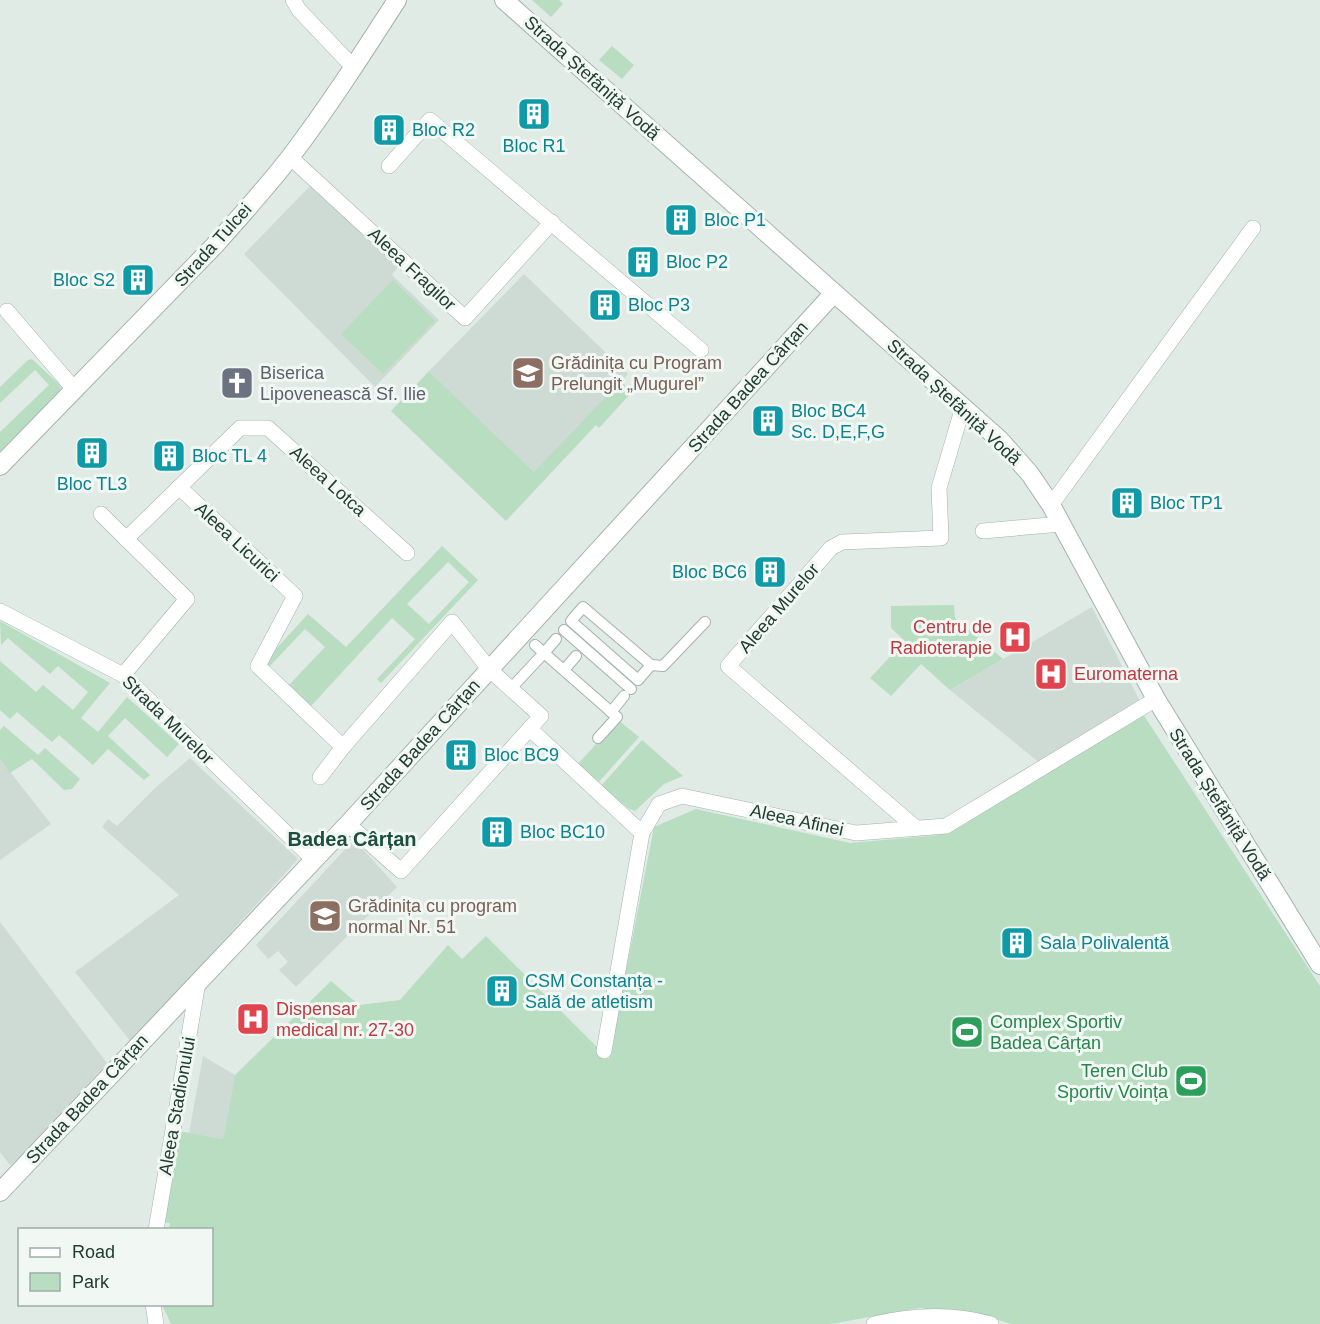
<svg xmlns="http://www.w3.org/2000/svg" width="1320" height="1324" font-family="Arial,sans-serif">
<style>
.built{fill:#cedbd5}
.green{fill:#b9ddc1;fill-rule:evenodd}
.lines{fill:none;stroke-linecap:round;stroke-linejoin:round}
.pedestrian-casing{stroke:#a3b3ad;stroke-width:12}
.minor-casing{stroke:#a3b3ad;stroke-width:16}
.tertiary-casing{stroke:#a3b3ad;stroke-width:20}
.pedestrian{stroke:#fff;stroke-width:10}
.minor{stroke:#fff;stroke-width:15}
.tertiary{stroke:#fff;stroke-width:18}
.labels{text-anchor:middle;stroke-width:6;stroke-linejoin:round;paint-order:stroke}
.street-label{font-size:18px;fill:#213c33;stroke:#f1f8f4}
.culture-label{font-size:18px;fill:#0d838f;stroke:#f1f8f4;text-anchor:start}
.education-label{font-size:18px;fill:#785e54;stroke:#f1f8f4;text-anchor:start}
.worship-label{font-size:18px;fill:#5b616d;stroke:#f1f8f4;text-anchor:start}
.health-label{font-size:18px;fill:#be3a42;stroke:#f1f8f4;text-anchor:start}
.leisure-label{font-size:18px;fill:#27864d;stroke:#f1f8f4;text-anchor:start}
.neighbourhood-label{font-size:20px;font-weight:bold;fill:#1d4e40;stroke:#f1f8f4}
</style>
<rect width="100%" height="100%" fill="#e0ebe6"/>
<g class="built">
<polygon points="310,186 398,267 392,275 439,320 375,387 244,254"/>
<polygon points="524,274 628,374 535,473 429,371"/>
<polygon points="1092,607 1141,703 1041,764 950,690"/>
<polygon points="190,758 298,859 131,1042 75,972 179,895 102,827 108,819 117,826 154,789"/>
<polygon points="0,759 51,824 0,860"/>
<polygon points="351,843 358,844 397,887 296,987 279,970 288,962 278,951 268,959 256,945"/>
<polygon points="0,922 107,1063 24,1154 10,1165 0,1152"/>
<polygon points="203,1056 235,1075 223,1139 189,1133"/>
</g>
<g class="green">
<polygon points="532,0 559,0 563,4 551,17"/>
<polygon points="612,46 634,65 622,79 599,60"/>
<polygon points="393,280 435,321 383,374 341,334"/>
<polygon points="32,359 60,385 62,391 0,458 0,432 49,385 35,370 0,403 0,387 28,360"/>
<polygon points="429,371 534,472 621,381 632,392 599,428 596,425 506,521 391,411"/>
<path d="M442,546L478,580L381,683L377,679L415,639L392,618L311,706L288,686L325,647L305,629L268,668L263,663L308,614L346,647ZM448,562L469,582L429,624L407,604Z"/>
<polygon points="954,605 955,618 1003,659 950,690 921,664 891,696 870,678 905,641 891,628 891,606"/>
<polygon points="0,621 110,683 81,718 98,732 127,697 179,744 167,757 125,718 108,736 150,775 144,780 108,749 93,765 59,735 52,742 17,712 10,719 0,710 0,661 36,692 43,685 73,710 88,692 58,666 50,674 8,638 1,645"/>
<polygon points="1143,714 1320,986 1320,1324 1011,1324 992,1318 919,1308 831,1324 171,1324 162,1305 212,1304 212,1230 169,1229 170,1223 163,1222 179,1131 223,1139 235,1075 331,981 359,1005 400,1000 448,945 462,959 486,936 609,1059 654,827 696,809 850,843 939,835"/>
<polygon points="618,720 639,737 597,784 577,765"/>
<polygon points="4,726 38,755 45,748 80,779 72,789 64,790 32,759 10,773 0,759 0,730"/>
<polygon points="642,740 683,776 664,784 635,811 629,809 601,786"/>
</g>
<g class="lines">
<g class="pedestrian-casing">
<g id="pedestrian">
<polygon points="583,607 651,665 638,680 571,621"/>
<polyline points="564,630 631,689"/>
<polyline points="535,645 544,653 556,639"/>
<polyline points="651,665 663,666 705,622"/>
<polyline points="564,670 576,656"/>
<polyline points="516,683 544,653 617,717 598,738"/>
<polyline points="611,712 624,696"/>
</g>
</g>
<g class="minor-casing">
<g id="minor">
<polyline points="293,0 299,10 354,68"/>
<polyline points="290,157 465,318 552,222"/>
<polyline points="389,166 430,120 701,350"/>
<polyline points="7,311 75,390"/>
<polyline points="179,487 295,596 258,666 343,747"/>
<polyline points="1051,505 1253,228"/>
<polyline points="101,514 187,599 123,675"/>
<polyline points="983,531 1061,524"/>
<polyline points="126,539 240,428 268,428 407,553"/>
<polyline points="0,611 123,675 314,860"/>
<polyline points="530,729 642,833"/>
<polyline points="320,777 343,747 452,622 490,670 541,716 401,871 348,824"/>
<polyline points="916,828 728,666 831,548 842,542 941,538 939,488 963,407"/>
<polyline points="604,1051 642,833 659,804 682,796 856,833 946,826 1156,699"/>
<polyline points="156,1230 198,982"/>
<polyline points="153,1304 156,1324"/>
<path d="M874,1324C912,1315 952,1313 991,1324"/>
</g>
</g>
<g class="tertiary-casing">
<g id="tertiary">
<polyline points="504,0 1000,440 1030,474 1051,505 1156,699 1320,965"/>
<path d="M0,466L214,246C240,217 267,187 291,156C329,106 363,53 397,0"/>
<polyline points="0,1192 348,824 834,293"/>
</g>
</g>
<use href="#pedestrian" class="pedestrian"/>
<use href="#minor" class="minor"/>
<use href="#tertiary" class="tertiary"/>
</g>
<defs>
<g id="building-square" transform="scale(1.725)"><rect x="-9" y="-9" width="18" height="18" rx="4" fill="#0f9aa8" stroke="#f1f8f4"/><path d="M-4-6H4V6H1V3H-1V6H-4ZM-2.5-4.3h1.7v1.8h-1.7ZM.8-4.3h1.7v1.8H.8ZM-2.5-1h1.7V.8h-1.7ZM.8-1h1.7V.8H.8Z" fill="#fff"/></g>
<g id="school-square" transform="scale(1.725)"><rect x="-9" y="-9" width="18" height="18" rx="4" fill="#8d6e63" stroke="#f1f8f4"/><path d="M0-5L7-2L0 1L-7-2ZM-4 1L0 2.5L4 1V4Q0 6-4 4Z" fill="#fff"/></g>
<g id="church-square" transform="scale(1.725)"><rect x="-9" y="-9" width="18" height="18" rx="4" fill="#6b7280" stroke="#f1f8f4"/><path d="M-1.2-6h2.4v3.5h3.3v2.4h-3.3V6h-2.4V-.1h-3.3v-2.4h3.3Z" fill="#fff"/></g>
<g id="hospital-square" transform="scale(1.725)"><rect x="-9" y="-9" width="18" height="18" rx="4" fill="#e0444e" stroke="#f1f8f4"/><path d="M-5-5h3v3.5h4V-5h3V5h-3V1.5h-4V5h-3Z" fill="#fff"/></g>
<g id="stadium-square" transform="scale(1.725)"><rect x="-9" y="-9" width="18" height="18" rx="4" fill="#2e9e5b" stroke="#f1f8f4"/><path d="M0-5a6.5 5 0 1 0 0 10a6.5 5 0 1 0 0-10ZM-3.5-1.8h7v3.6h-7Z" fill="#fff"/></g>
</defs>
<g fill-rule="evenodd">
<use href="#building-square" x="534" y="114"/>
<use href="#building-square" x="389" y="130"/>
<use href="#building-square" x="681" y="220"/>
<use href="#building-square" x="643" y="262"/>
<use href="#building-square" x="138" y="280"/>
<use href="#building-square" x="605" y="305"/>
<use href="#school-square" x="528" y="373"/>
<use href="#church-square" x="237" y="383"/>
<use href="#building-square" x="768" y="421"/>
<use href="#building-square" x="92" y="453"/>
<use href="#building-square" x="169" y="456"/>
<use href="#building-square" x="1127" y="503"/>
<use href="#building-square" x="770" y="572"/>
<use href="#hospital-square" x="1015" y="637"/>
<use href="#hospital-square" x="1051" y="674"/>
<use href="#building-square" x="461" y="755"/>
<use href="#building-square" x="497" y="832"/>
<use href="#school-square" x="325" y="916"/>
<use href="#building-square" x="1017" y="943"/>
<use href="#building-square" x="502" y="991"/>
<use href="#hospital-square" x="253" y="1019"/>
<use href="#stadium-square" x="967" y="1032"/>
<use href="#stadium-square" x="1191" y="1081"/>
</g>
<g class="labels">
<g class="street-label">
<text transform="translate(592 78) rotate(42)" y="6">Strada Ștefăniță Vodă</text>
<text transform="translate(213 245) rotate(-48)" y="6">Strada Tulcei</text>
<text transform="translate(412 269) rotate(43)" y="6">Aleea Fragilor</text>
<text transform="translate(748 387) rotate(-48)" y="6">Strada Badea Cârțan</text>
<text transform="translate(954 402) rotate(43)" y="6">Strada Ștefăniță Vodă</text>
<text transform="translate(328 481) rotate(42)" y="6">Aleea Lotca</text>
<text transform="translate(237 542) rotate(43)" y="6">Aleea Licurici</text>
<text transform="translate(779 608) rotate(-49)" y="6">Aleea Murelor</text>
<text transform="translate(168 720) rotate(44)" y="6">Strada Murelor</text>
<text transform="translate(420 745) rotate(-48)" y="6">Strada Badea Cârțan</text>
<text transform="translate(1220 804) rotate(58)" y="6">Strada Ștefăniță Vodă</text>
<text transform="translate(797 820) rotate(12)" y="6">Aleea Afinei</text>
<text transform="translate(87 1099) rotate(-47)" y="6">Strada Badea Cârțan</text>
<text transform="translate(177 1106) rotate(-80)" y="6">Aleea Stadionului</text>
</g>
<g class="culture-label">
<text x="412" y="136">Bloc R2</text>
<text x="534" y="152" text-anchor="middle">Bloc R1</text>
<text x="704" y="226">Bloc P1</text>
<text x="666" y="268">Bloc P2</text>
<text x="115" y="286" text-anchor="end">Bloc S2</text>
<text x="628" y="311">Bloc P3</text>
<text x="791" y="417">Bloc BC4<tspan x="791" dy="21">Sc. D,E,F,G</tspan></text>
<text x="192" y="462">Bloc TL 4</text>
<text x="92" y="490" text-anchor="middle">Bloc TL3</text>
<text x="1150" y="509">Bloc TP1</text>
<text x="747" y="578" text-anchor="end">Bloc BC6</text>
<text x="484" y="761">Bloc BC9</text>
<text x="520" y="838">Bloc BC10</text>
<text x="1040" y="949">Sala Polivalentă</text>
<text x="525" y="987">CSM Constanța -<tspan x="525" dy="21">Sală de atletism</tspan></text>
</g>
<g class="education-label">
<text x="551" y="369">Grădinița cu Program<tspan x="551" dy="21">Prelungit „Mugurel”</tspan></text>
<text x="348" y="912">Grădinița cu program<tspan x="348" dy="21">normal Nr. 51</tspan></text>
</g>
<g class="worship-label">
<text x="260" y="379">Biserica<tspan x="260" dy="21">Lipovenească Sf. Ilie</tspan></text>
</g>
<g class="health-label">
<text x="992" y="633" text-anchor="end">Centru de<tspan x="992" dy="21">Radioterapie</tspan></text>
<text x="1074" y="680">Euromaterna</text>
<text x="276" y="1015">Dispensar<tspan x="276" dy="21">medical nr. 27-30</tspan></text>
</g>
<g class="leisure-label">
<text x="990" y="1028">Complex Sportiv<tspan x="990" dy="21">Badea Cârțan</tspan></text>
<text x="1168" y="1077" text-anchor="end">Teren Club<tspan x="1168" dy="21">Sportiv Voința</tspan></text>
</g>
<g class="neighbourhood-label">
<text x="352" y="846">Badea Cârțan</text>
</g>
</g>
<rect x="18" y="1228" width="195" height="78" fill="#f1f8f4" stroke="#9eada7" stroke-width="1.5"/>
<rect x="30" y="1248" width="30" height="9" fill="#ffffff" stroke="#9eada7" stroke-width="1.5"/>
<text x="72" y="1258" font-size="18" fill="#213c33">Road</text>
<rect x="30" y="1273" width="30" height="18" fill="#b9ddc1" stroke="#9eada7" stroke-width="1.5"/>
<text x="72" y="1288" font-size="18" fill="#213c33">Park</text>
</svg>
